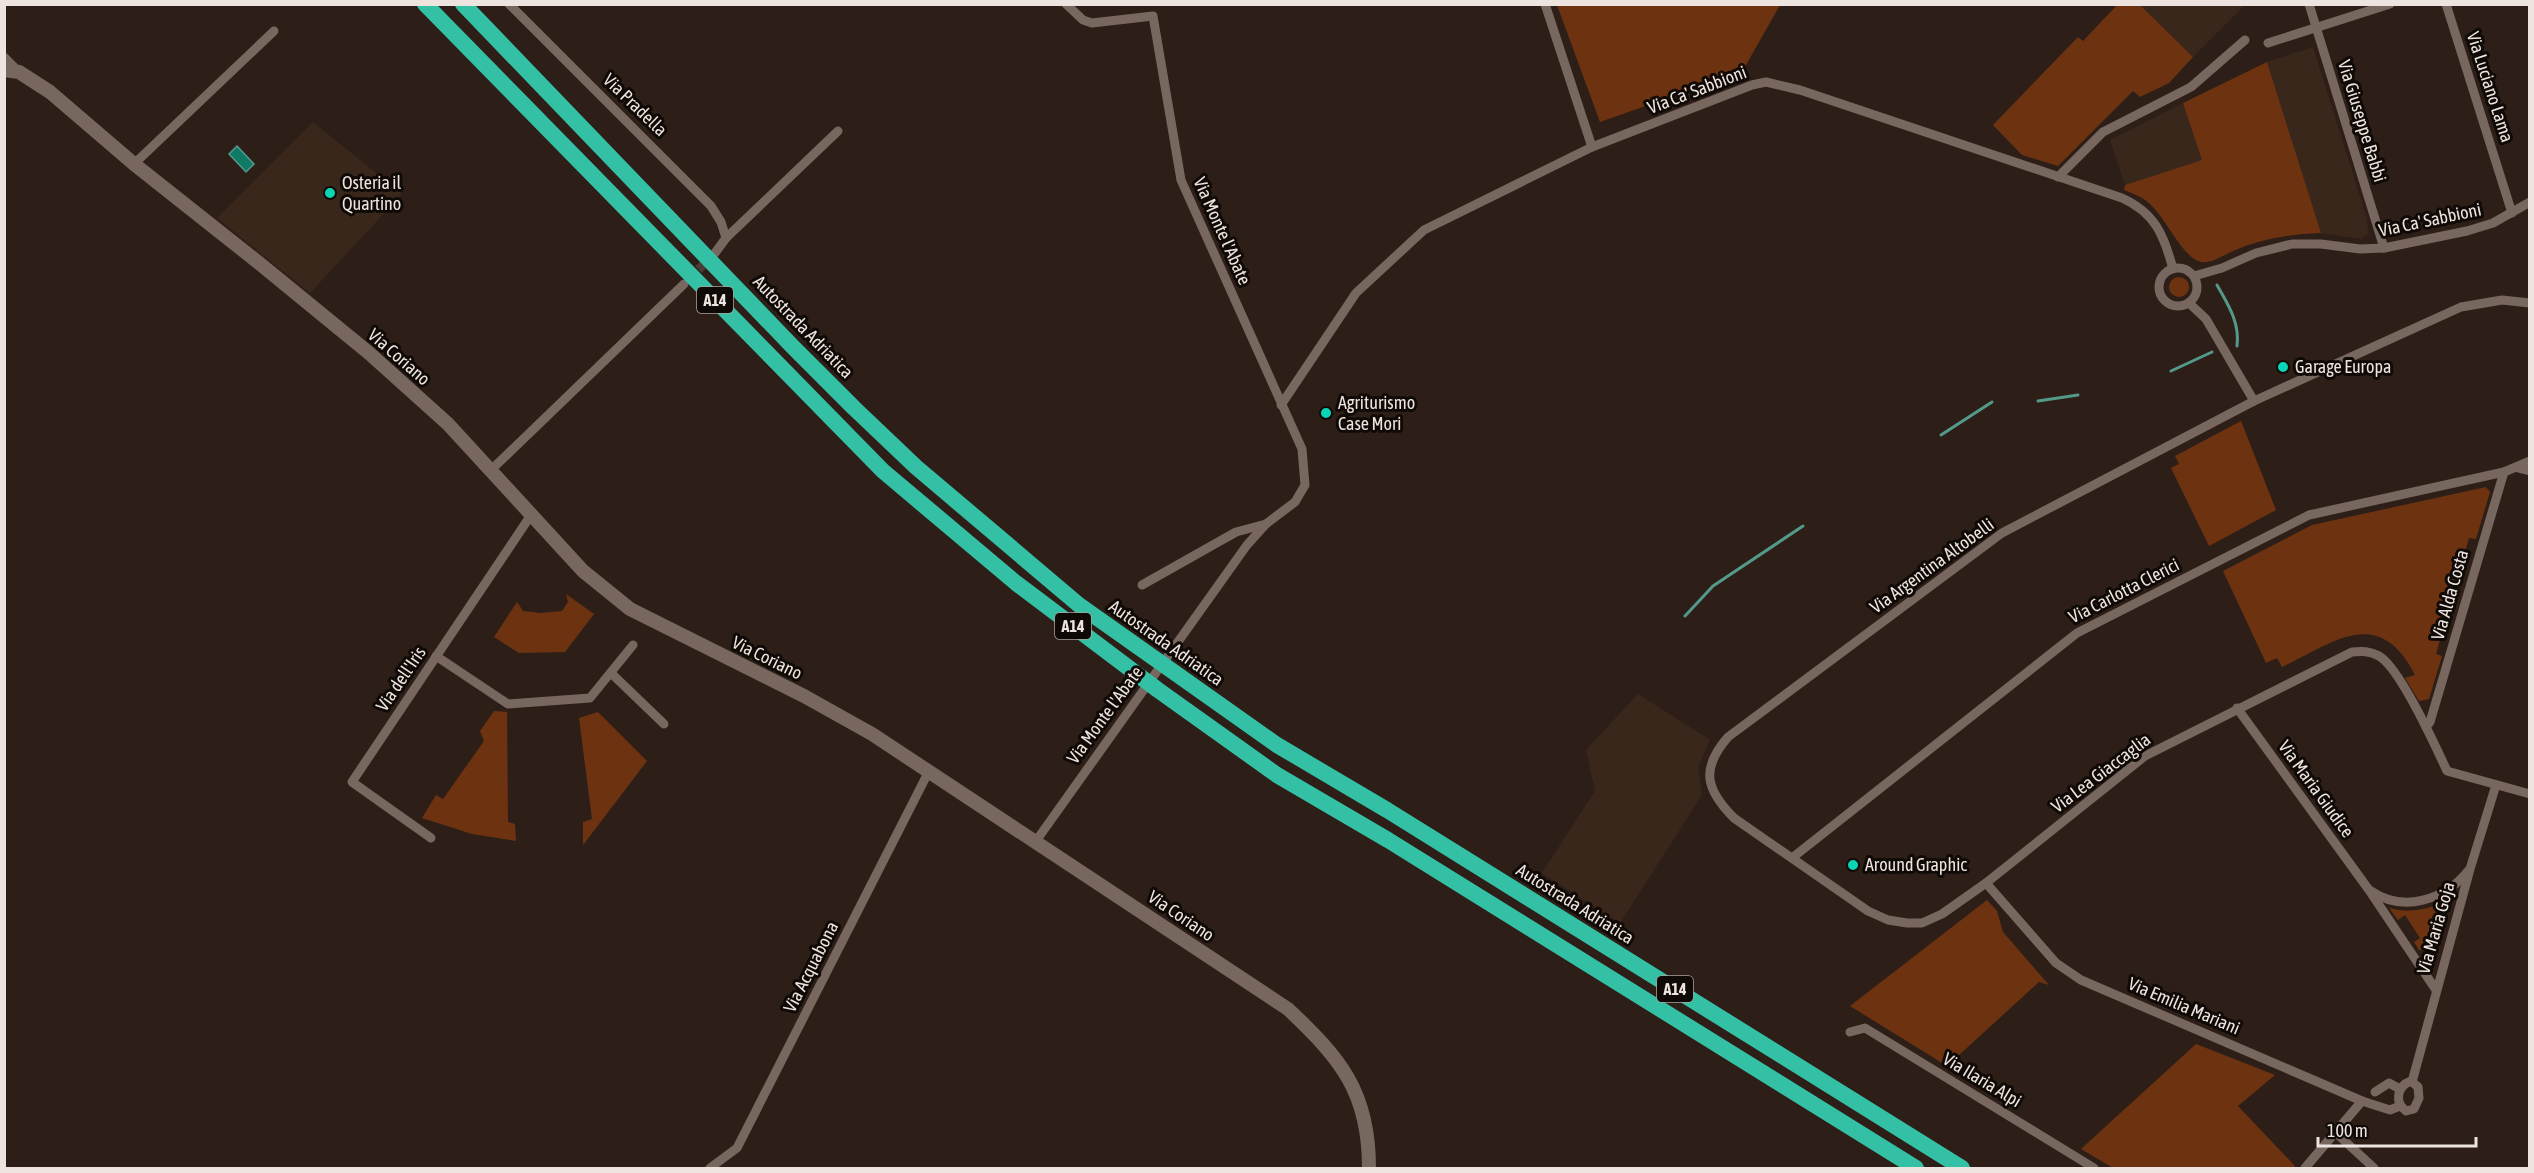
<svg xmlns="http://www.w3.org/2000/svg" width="2534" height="1173" font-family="'Asap Condensed',sans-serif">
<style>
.built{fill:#3a271c}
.green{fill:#6d3311}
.water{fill:#107a67;stroke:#539a8b;stroke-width:1.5}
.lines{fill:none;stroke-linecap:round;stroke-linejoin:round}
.stream{stroke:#539a8b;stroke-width:3}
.street-tunnel{stroke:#4a3d36;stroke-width:9;stroke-dasharray:9 4.5;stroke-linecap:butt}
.street{stroke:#78675f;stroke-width:9}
.secondary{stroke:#78675f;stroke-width:14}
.highway{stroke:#33c0a5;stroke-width:16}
.poi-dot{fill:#0ad5b5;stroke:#100a07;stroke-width:2}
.labels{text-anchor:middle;stroke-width:6;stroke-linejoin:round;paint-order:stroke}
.shield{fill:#100a07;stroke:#aba39e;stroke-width:1.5}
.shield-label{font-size:16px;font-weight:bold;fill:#eee4df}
.street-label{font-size:18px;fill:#eee4df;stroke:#100a07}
.poi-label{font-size:18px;fill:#eee4df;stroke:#100a07;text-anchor:start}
</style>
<rect width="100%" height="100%" fill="#2d1f18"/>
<g class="built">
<polygon points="2243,4 2243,7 2193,57 2140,5"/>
<polygon points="2313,47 2367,219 2368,234 2361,239 2321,233 2267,62"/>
<polygon points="2183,103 2203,160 2125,185 2110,140"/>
<polygon points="313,122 402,194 310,293 217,218"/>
<polygon points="1638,694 1710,740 1698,767 1702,795 1620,923 1542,873 1595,791 1586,750"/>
</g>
<g class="green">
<polygon points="2118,4 2140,5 2193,57 2169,83 2140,97 2133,91 2058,166 2022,155 1993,125 2078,37 2083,41"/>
<polygon points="1557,5 1557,4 1780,5 1742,72 1600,122"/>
<path d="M2267,62L2321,233C2290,234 2259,239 2231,252C2222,256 2210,264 2201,262C2184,259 2166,219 2151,205C2143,197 2134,194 2124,190L2125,185L2202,160L2183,103Z"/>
<circle cx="2179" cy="287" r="10"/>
<polygon points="2241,421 2276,510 2209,546 2171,468 2179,464 2175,456"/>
<path d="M2486,487L2490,492L2476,539L2469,538L2436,654L2442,656L2429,699L2419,701L2405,678L2415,675C2379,604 2334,642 2282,667L2277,658L2266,663L2223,571L2312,525Z"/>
<polygon points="566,594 594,614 565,652 519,653 494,637 517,602 523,611 540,613 562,611 568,602"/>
<polygon points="494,711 507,712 508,822 515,824 516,841 472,834 422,818 436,795 443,799 484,741 480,731"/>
<polygon points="598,712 647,761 583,845 583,822 592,819 579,718"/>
<path d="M2453,897L2448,913L2439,911L2432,937L2440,940L2434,949L2426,951L2419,950L2414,942L2420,938L2405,915L2398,920L2389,908C2414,914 2431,909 2453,897Z"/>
<polygon points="1987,900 1997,911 2003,932 2049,985 2039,982 1947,1066 1850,1006"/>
<polygon points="2196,1044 2275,1075 2238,1106 2295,1166 2293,1168 2113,1168 2081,1149"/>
</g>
<polygon class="water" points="237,146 254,164 246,172 229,154"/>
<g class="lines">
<g class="stream">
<path d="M2217,285C2228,305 2240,322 2237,346"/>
<polyline points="2171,371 2212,352"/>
<polyline points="2038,401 2078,395"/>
<polyline points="1941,435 1992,402"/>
<polyline points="1685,616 1713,586 1803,526"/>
</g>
<polyline class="street-tunnel" points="689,279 711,257"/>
<g class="street">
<polyline points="509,4 711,206 721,222 726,238 715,253"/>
<polyline points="1545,4 1592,147"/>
<polyline points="2309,4 2384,248"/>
<polyline points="2446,4 2512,213"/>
<polyline points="2268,43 2390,4"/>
<polyline points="4,57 19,72"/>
<polyline points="134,164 274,31"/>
<polyline points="2058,177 2103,132 2191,87 2245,40"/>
<polyline points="726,238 838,131"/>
<circle cx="2178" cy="287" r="19"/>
<polyline points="2194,276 2222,268 2256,253 2292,244 2321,244 2360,249 2384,248 2467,231 2493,223 2530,202"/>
<polyline points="2189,303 2206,319 2254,401"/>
<path d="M2530,303L2502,300L2461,307L2254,401L2002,533L1728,737C1700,769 1706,790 1734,818L1868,911L1888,920L1907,923H1922L1942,914L1986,883L2145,756L2352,652C2362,651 2370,651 2379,656C2400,668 2436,747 2447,771L2530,794"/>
<path d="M1281,405L1356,293L1424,230L1592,147L1752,85L1766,82L1800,90L2122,198C2155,213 2164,235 2173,269"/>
<polyline points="2518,468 2530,471"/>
<polyline points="490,471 684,284"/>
<polyline points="1142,585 1236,532 1266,524"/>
<polyline points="436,656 508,704 590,698 633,645"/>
<polyline points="611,673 664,724"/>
<polyline points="2237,708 2369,890 2436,990"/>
<polyline points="2426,727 2430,722 2504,472"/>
<polyline points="431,838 352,782 531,515"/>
<polyline points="1036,841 1247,545 1266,524 1295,502 1305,485 1302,449 1181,180 1153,16 1092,23 1083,20 1066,4"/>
<polyline points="1792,858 2077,633 2309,515 2504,472 2530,461"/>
<polyline points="1986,883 2056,963 2081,980 2362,1101 2390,1110 2400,1106"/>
<path d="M2371,891C2403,913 2445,900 2468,871"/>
<polyline points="1850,1032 1865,1028 2094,1168"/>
<path d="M2411,1081L2418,1087L2419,1098L2414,1109L2406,1111C2394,1102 2397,1086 2411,1081Z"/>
<polyline points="2412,1082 2470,869 2496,785"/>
<polyline points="2375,1092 2389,1083 2400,1089"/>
<polyline points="2336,1133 2374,1168"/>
<polyline points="710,1168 737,1148 929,771"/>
<polyline points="2305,1168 2362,1101"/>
</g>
<path class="secondary" d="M4,70L19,72L50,92L134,164L259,263L369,353L448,424L583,571L630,609L804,696L872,734L1288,1009C1341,1059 1369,1092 1369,1168"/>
<g class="highway">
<polyline points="425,4 883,471 1016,583 1158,690 1277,775 1388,840 1916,1168"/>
<polyline points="463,4 792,346 854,408 916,467 1079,605 1277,745 1387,810 1962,1168"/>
</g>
</g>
<g class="poi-dot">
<circle cx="330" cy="193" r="6"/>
<circle cx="2283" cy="367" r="6"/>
<circle cx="1326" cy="413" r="6"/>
<circle cx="1853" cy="865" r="6"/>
</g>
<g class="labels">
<g class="shield">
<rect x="697" y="287" width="36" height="26" rx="4.5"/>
<rect x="1055" y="613" width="36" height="26" rx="4.5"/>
<rect x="1657" y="976" width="36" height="26" rx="4.5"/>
</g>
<g class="shield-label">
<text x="715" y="306">A14</text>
<text x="1073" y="632">A14</text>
<text x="1675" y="995">A14</text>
</g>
<g class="street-label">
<text transform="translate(2490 87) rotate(72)" y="6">Via Luciano Lama</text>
<text transform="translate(1697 90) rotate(-21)" y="6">Via Ca' Sabbioni</text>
<text transform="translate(635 105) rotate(44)" y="6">Via Pradella</text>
<text transform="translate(2362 121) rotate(73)" y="6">Via Giuseppe Babbi</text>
<text transform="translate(2430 220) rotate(-12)" y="6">Via Ca' Sabbioni</text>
<text transform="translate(1222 231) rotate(66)" y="6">Via Monte l'Abate</text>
<text transform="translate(803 327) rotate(46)" y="6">Autostrada Adriatica</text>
<text transform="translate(399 357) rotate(41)" y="6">Via Coriano</text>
<text transform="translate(1932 566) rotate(-36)" y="6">Via Argentina Altobelli</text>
<text transform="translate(2124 591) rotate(-27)" y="6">Via Carlotta Clerici</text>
<text transform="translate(2450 595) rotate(-74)" y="6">Via Alda Costa</text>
<text transform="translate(1166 643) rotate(35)" y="6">Autostrada Adriatica</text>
<text transform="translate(767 658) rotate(26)" y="6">Via Coriano</text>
<text transform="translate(401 679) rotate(-56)" y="6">Via dell'Iris</text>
<text transform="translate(1105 715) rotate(-54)" y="6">Via Monte l'Abate</text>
<text transform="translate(2101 773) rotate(-37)" y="6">Via Lea Giaccaglia</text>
<text transform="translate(2316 789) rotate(54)" y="6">Via Maria Giudice</text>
<text transform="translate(1575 904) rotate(32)" y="6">Autostrada Adriatica</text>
<text transform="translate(1181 916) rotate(34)" y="6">Via Coriano</text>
<text transform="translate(2436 928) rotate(-74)" y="6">Via Maria Goja</text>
<text transform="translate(811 967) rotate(-63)" y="6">Via Acquabona</text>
<text transform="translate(2184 1006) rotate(23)" y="6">Via Emilia Mariani</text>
<text transform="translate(1982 1080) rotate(31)" y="6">Via Ilaria Alpi</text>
</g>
<g class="poi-label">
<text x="342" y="189">Osteria il<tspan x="342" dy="21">Quartino</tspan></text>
<text x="2295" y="373">Garage Europa</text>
<text x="1338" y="409">Agriturismo<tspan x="1338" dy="21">Case Mori</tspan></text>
<text x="1865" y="871">Around Graphic</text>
</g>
</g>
<rect width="2534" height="1173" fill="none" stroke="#eee4df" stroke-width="12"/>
<path d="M2318 1137v9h158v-9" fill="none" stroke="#eee4df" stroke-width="3"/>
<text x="2327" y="1137" font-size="18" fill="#eee4df" stroke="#100a07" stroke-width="4.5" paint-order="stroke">100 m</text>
</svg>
